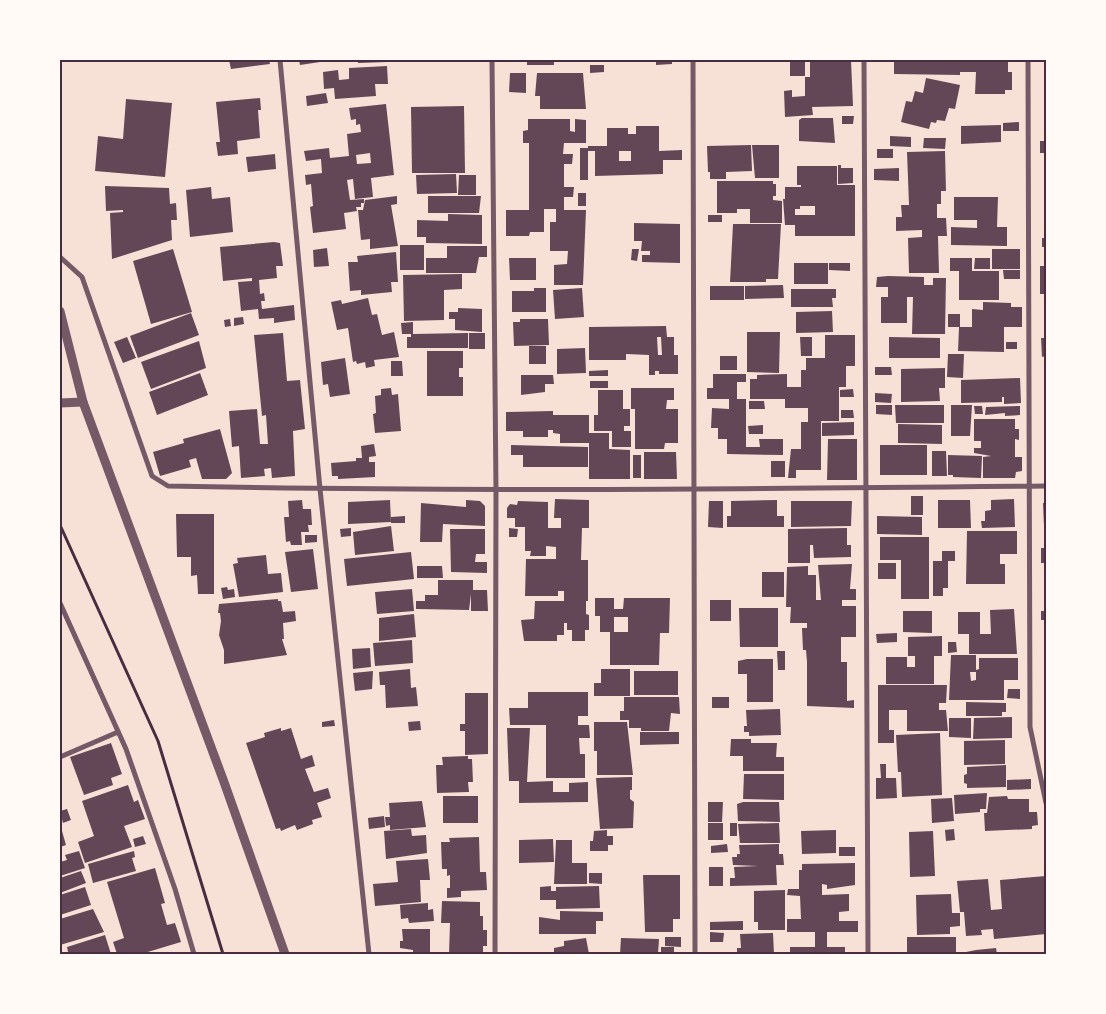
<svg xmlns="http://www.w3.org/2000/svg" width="1106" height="1014" font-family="'Alegreya Sans',sans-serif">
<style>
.building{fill:#644757;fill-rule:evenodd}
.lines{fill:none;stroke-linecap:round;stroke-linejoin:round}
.path{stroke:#4a2c40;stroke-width:3}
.minor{stroke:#755966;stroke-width:5}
.tertiary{stroke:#755966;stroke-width:9}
.neatline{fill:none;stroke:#4a2c40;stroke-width:2}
</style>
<rect width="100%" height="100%" fill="#f7e1d7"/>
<g class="building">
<polygon points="229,60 269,60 270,64 231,69"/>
<polygon points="299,60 327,60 327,61 300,65"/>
<polygon points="358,60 387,60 387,62 358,63"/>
<rect x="527" y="60" width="27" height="5"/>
<polygon points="656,60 672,60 672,64 656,65"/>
<rect x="790" y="60" width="15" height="16"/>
<polygon points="810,60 851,60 853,106 812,107 813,115 785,117 784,91 792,90 792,97 805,96 805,77 810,77"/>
<polygon points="894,60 1008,60 1008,72 1012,72 1012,90 1005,90 1005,94 975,94 976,72 960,72 960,75 894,74"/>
<polygon points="590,65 604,65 604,72 590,73"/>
<polygon points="387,66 388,84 375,84 376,96 335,99 334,88 324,89 323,72 338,70 339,80 349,79 349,68"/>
<polygon points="510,73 526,73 526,93 509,92"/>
<polygon points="537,73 583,73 586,109 540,109 540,96 535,96"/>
<polygon points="926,78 960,85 955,109 949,108 945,121 937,120 936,123 931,122 929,129 901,122 906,101 912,102 915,91 923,93"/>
<polygon points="326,93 328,103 307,106 306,96"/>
<polygon points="260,98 261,110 258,110 260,138 237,141 238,154 218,156 216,142 220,142 216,102"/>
<polygon points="126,99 172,103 165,177 95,171 98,136 123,139"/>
<path d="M386,104L394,175L371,178L373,197L355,199L353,179L347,180L350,200L364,199V203H361V207H356L357,211L344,213L346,229L313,233L310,207L313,206L311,184L306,185L305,175L322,173L321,159L306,161L304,151L329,148L330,158L349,156L347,134L361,132L360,124L356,125V119L351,120L349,108ZM370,153L371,163L357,164L356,155Z"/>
<polygon points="464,106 465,173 412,173 411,107"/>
<polygon points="842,116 854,116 853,124 842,124"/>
<polygon points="802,118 833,118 835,143 799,141 799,120"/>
<polygon points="528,119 570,119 570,131 575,132 575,119 586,120 586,143 564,143 563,154 573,154 572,164 564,164 564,187 574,187 573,197 564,197 564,210 586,210 583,285 554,285 554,265 567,264 568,251 550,251 550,222 556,222 556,209 544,209 544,232 530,232 529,236 506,236 506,210 529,210 529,143 523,143 523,131 528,130"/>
<polygon points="1019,122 1019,131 1003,131 1003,123"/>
<polygon points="1001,125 1001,142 961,144 961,126"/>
<path d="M636,126H659V151L682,150V160H663V174L595,176V151H588V180H580V148H588V146H607V128H628V134H636ZM619,151H631V161H619Z"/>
<polygon points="890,136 911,137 911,147 890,146"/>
<polygon points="924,138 946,138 945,149 923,148"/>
<rect x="1040" y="141" width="6" height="12"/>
<polygon points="751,145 752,171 726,172 726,179 710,179 710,172 708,172 707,146"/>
<polygon points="752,145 779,145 779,178 755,178"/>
<rect x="877" y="149" width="16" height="9"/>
<polygon points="945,151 946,191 941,191 941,204 937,204 937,218 946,218 947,236 938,236 939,273 909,273 908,238 922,237 922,230 896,231 896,217 902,217 901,205 909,205 907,152"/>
<polygon points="275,154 276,169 248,172 246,157"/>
<polygon points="838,165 841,165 841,168 853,168 853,183 838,184"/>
<path d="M797,166H837V185H855V236H795V225H785L783,199H785V187H801V185H797ZM800,206H815V215H795V209H800Z"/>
<polygon points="899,168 899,181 874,180 874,169"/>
<polygon points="456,174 457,193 417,194 416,175"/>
<polygon points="459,175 476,175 476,195 458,195"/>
<polygon points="717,181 773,181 773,184 776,184 776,196 773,196 773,200 782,201 782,223 750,223 750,209 737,209 737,213 717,213"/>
<polygon points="105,186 169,188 170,204 176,203 177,220 171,220 172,240 112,259 110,213 123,212 123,210 106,211"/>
<polygon points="211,187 212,199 230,197 233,232 190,237 186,190"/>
<rect x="578" y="193" width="8" height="13"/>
<polygon points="397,196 397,204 391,205 398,246 370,249 370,239 361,240 358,210 363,210 365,200"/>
<polygon points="428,196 481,196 479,213 428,213"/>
<polygon points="954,197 998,197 997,227 1007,227 1007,246 951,245 951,227 977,228 977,220 954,220"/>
<polygon points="448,214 482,215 482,244 426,243 426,237 417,237 417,220 448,221"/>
<rect x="708" y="215" width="14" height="7"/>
<polygon points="634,223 680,224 680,263 642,262 642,255 650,255 650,251 641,251 642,241 634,241"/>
<polygon points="733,224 781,224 778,279 766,279 766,282 730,282"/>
<rect x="1042" y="238" width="4" height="9"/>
<polygon points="274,242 280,243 283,266 276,266 277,278 259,280 260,294 264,293 265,301 261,301 262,309 294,305 295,320 274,323 274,318 259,319 258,309 241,311 238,282 252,281 252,278 223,281 220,247"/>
<rect x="400" y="245" width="24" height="25"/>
<polygon points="447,246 487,246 487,257 479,257 476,273 426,273 426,258 447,258"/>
<polygon points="327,248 329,266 314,267 313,250"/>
<polygon points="173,249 192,312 151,324 133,261"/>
<polygon points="632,249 639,249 637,261 631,260"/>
<rect x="992" y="249" width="28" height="20"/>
<polygon points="396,252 398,282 391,282 392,292 361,295 361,290 350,291 348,262 358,262 357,256"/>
<polygon points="509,258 536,258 536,280 510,280"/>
<polygon points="950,258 972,258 972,271 999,271 999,300 959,300 959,271 950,271"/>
<polygon points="975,258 990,258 990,269 974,269"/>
<rect x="794" y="263" width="34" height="21"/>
<polygon points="829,263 850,263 850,271 829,270"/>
<rect x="1040" y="266" width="6" height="28"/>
<polygon points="1003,270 1020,270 1020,279 1004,279"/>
<polygon points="462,274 462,289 444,290 444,320 404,321 403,275"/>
<polygon points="888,276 924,277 924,285 933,285 933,278 946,278 945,334 912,334 913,297 907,297 907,323 881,323 881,297 888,297 888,287 876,287 877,277"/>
<polygon points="783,285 784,298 745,299 745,286"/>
<rect x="710" y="286" width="34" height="14"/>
<polygon points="534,288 546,288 546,312 512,312 512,291 534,291"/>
<polygon points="582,288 584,317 555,319 553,290"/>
<polygon points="791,289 836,289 836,298 832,298 833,307 791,307"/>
<polygon points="368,298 372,315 377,314 382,335 394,332 399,357 374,360 375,366 366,368 365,362 357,364 356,361 353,362 348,328 337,330 331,302 341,300 342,304"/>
<polygon points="983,302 1011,303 1011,307 1022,307 1022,327 1004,327 1004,352 958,351 959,327 948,327 948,314 960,314 960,327 972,327 972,309 983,310"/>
<polygon points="458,308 482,309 482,332 455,330 455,319 449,319 449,312 458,312"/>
<polygon points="832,311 833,332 796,333 796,312"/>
<polygon points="191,313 199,335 138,358 130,336"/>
<polygon points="243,317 244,324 234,326 234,318"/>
<polygon points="230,319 231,326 225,327 224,320"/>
<polygon points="520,319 548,319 549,345 514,346 513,322 520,322"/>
<polygon points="413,322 413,334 468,333 468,348 407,348 407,337 411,337 411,334 402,334 401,323"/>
<path d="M666,326L667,337H674V355H678V374H659V371H655V375H649V355L626,354V360H589V327ZM657,337H661L662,355H658Z"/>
<polygon points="747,332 780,332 779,373 747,372"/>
<polygon points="283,333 287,381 300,380 305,429 293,431 295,476 272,478 271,468 264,469 265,476 241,478 239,446 232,447 229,411 257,409 260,444 268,444 266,415 262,416 254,335"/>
<rect x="469" y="333" width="16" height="16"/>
<polygon points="825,335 855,335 855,366 846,366 846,387 839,387 839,421 821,421 821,470 796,470 796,478 788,478 791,449 801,449 801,422 808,422 808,408 785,408 785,399 750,399 750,379 757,379 757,375 787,374 787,387 801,387 801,370 806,370 806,358 825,358"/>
<polygon points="127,337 136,358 123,363 114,342"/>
<polygon points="800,337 812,337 812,356 801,356"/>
<polygon points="889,337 940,338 940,358 889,358"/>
<polygon points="1041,338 1046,338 1046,356 1042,357"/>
<polygon points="199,341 206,368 151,389 141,362"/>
<rect x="1006" y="342" width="11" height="7"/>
<rect x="529" y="346" width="17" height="18"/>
<polygon points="585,348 586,373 557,374 557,349"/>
<polygon points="427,351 463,351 463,368 459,368 459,377 463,377 463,396 427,396"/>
<polygon points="948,354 964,354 963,378 947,377"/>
<rect x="720" y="356" width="17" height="14"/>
<polygon points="345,358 350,394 330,397 328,384 323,385 321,362"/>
<polygon points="391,361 402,361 403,376 391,376"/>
<polygon points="875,367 891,367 892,375 875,375"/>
<polygon points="945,368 945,388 939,388 940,401 901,402 901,369"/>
<polygon points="608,370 608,376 589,376 589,371"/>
<polygon points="200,373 208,395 157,415 149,392"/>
<polygon points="713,374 746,374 746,382 737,382 737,399 746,399 746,447 760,447 759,439 783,439 783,455 727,454 727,439 718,439 718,428 711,428 712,408 729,409 729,399 707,399 707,388 713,388"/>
<polygon points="521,375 553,375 554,384 545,384 545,392 521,395"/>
<polygon points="1020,378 1021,403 1004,404 1004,397 1002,397 1002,402 961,403 961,380"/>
<rect x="590" y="381" width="18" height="7"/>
<polygon points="391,388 392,395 398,394 401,431 375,433 373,414 376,413 375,396 381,395 381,389"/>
<polygon points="631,388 674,388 674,400 667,400 666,409 678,409 678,443 665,443 664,449 635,449 635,409 631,409"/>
<polygon points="853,389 854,397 840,397 840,390"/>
<polygon points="598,390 623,390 623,409 630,409 630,426 624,426 624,431 631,431 631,447 612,447 612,431 594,431 594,415 598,415"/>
<polygon points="875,393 892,394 891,403 875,402"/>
<polygon points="749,401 764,401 765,409 749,409"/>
<polygon points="876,405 892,405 892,415 876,414"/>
<polygon points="895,405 944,405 944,423 896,423"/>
<polygon points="951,405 972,405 970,436 951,436"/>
<polygon points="974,406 982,406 983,414 975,414"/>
<polygon points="1020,406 1020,415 1005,416 1005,413 985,415 986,407"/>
<polygon points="841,410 853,410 854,418 841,418"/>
<polygon points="553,411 553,415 589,415 589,433 609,433 609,449 630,450 630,479 589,479 589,443 560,443 560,434 553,433 553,430 548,430 548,437 523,437 523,431 506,431 506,412"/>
<polygon points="974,419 1015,419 1015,429 1019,429 1019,440 1015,439 1015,457 1022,457 1022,471 1016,472 1015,478 983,478 983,457 991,456 974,453 974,448 981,448 981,441 974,441"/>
<polygon points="854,422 854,435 822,436 822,423"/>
<polygon points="898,424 942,425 942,444 898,443"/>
<polygon points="763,425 763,434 749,434 748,426"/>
<polygon points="220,429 232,473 226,479 202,479 196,458 189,460 191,467 160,476 153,452 184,443 183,439"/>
<polygon points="828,439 857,439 857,480 827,480"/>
<polygon points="374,444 376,456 369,457 369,462 375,462 375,477 338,479 338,476 332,476 331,463 356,461 356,458 362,458 361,446"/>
<polygon points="511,445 588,447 588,467 523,467 523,455 511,455"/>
<rect x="880" y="445" width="47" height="30"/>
<polygon points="932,451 946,451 947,476 932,476"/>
<polygon points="644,452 676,452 677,479 644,479"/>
<rect x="633" y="455" width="8" height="23"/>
<polygon points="948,455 982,456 981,478 953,477 953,475 948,475"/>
<rect x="771" y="461" width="14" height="16"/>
<rect x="911" y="496" width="12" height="19"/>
<polygon points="555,499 589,500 589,528 582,528 581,560 588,560 588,601 586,601 586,614 589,615 589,630 585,630 585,641 572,641 572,630 567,630 567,623 564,623 564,635 557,635 557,641 524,641 521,620 534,619 535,601 564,601 564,591 558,591 558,596 525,596 526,559 556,559 556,547 546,546 546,556 530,556 531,551 525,551 525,527 515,527 515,518 507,518 507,508 510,504 517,505 518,501 548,502 548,528 561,528 561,518 554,518"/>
<polygon points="1014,499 1015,527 982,528 981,521 985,521 985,511 991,510 991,500"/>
<polygon points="302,500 303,509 311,509 312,525 308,525 309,532 301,532 302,545 291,545 290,541 286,542 284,517 289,517 288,501"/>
<polygon points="390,500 391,522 348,524 348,502"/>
<polygon points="466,500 480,501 485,506 485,526 443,524 442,542 420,542 421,503 466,507"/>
<polygon points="777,500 777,516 784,516 784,527 727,527 727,516 731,516 731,501"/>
<polygon points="938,500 970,500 971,528 938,528"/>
<polygon points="709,501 723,501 723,528 708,527"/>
<polygon points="791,501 852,501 851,526 791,527"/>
<polygon points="1043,503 1046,503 1046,526 1044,526"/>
<polygon points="176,514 214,514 214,594 198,594 197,575 191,576 191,557 177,557"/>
<polygon points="405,516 405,523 391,523 391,517"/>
<polygon points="877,516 922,517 922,535 877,534"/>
<polygon points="391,526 394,551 355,555 353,532"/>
<polygon points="351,528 351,536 341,537 340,529"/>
<polygon points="509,528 518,529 517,537 509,537"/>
<polygon points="847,528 847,545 851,545 851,557 814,558 813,545 810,545 810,563 788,563 788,529"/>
<polygon points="450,529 485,529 485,554 476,554 475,562 487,562 487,573 451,572"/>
<polygon points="967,531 1017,531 1017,554 1000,554 1000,564 1005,564 1005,584 966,584"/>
<polygon points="305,535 317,535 317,542 305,543"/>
<polygon points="880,537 929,537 929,599 901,599 901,560 880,560"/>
<rect x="1041" y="548" width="5" height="15"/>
<polygon points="313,549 318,589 291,592 285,552"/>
<polygon points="942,551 955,551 955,561 948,561 948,588 943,588 943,596 933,596 933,561 942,561"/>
<polygon points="411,552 414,579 347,586 344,559"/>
<polygon points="266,555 268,574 281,573 283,592 239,597 233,564 238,563 237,558"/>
<rect x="878" y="563" width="18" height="16"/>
<polygon points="852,564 850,589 856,589 856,600 842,600 842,606 856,606 856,637 841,637 841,662 847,662 847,701 854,700 854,708 807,706 807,662 806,650 803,650 802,628 807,628 807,623 790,623 791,607 786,607 787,567 808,566 808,575 816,575 816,600 821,600 818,565"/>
<polygon points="417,566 442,566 443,578 417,578"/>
<rect x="762" y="572" width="22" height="25"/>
<polygon points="438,580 473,580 473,590 487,590 488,611 471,611 471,594 469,610 416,609 416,601 425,601 425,595 438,595"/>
<polygon points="227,587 228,590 234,589 235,597 223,599 221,588"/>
<polygon points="412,589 414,611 377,614 375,592"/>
<path d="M595,598H614V609H623L624,598H670L669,633H660L659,665H610V632H600V616H595ZM614,617H628V632H614Z"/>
<polygon points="278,599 278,601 281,601 283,612 295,611 296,621 283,623 284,639 282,639 287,655 224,664 224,650 219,635 221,621 220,613 218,613 219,604"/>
<rect x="710" y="600" width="21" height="21"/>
<polygon points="739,608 778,608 778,647 740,647"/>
<polygon points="1014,609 1017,654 969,654 969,634 958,634 958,612 980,612 980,634 991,634 990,610"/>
<polygon points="903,611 932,611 932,633 903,632"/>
<rect x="1041" y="611" width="5" height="9"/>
<polygon points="414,614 416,637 379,641 379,618"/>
<polygon points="897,633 897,642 877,643 876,634"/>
<polygon points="942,636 942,656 934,656 934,684 886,684 886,657 907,657 907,667 915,667 915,656 908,656 908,637"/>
<polygon points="412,640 413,663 375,666 373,643"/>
<polygon points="948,642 956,642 957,652 948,653"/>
<polygon points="370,648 371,667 353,669 352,649"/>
<polygon points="777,651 785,651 785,670 778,670"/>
<path d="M951,655H976V670L979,669V658H1018V680H1004V700H949ZM970,672H976V680L971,681Z"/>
<polygon points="747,659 773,659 773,702 747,702 747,674 738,674 738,661"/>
<polygon points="410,669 411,688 416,687 418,706 386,708 385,685 380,685 379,672"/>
<polygon points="601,669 630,669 630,696 594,696 594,683 601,683"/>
<polygon points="373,671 372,689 355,691 353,673"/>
<rect x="634" y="671" width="44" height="24"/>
<polygon points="878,685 947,685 946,703 939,703 939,710 946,710 948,731 907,731 907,710 889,710 889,730 894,730 894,743 878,743"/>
<polygon points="1008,689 1020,689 1020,699 1007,698"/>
<polygon points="528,692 588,692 588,716 578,716 578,725 589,725 590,738 579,738 580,754 585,754 585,778 546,778 546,725 510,725 509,708 528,708"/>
<polygon points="465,693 488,693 488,754 465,755 465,731 460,731 460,724 465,724"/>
<polygon points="624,697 679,697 680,714 671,713 669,731 641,731 641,728 629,728 629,720 620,720 620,711 624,711"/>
<rect x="712" y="697" width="17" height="11"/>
<polygon points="966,702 1006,703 1006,712 1002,712 1002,716 966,716"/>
<polygon points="780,709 781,735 749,736 749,732 744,732 744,726 747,726 746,710"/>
<polygon points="1012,717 1012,738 973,739 974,718"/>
<polygon points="949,718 971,718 971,738 949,737"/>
<polygon points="334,720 335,726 322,727 322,722"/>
<polygon points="420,721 421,730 409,731 408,722"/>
<polygon points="594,722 627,722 633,775 597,775 597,751 594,751"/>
<polygon points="281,728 281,731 291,728 301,759 312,755 315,766 305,769 314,792 328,788 331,798 317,803 322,817 312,820 313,824 297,830 295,825 281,831 280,828 276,829 246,743 265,737 264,733"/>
<polygon points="507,728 530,728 527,782 553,781 553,792 569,792 569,783 588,782 588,802 519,803 519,781 509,781"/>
<polygon points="640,732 679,732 679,744 640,745"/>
<polygon points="940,733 942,795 902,797 901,772 898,772 896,735"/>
<polygon points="731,739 751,739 751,743 777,743 776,757 784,757 784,771 743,771 743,756 730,756"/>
<polygon points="1005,740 1005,764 964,765 964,741"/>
<polygon points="111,743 122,774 111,778 113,785 84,795 70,757"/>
<polygon points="468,756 468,759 472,759 473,782 468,782 469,792 437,793 436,765 443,765 442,757"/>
<polygon points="880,764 886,764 886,778 896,778 897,798 876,799 876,778 881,778"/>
<polygon points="1006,765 1006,787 967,788 967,784 964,783 964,775 967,774 967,767"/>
<polygon points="744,774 784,774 784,800 743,799"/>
<polygon points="632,777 632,790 630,790 630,799 634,802 633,828 600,829 596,778"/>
<polygon points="1031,779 1031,789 1007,790 1007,780"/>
<polygon points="128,785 134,802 138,800 145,819 124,826 132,847 85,863 78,842 94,836 82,801"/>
<polygon points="987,793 986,809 980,809 980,812 955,814 954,795"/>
<rect x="443" y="796" width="35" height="27"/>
<polygon points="1007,796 1008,799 1029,799 1029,812 1037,812 1038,825 1032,826 1032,829 985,831 984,813 987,813 989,797"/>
<polygon points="952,798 954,821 932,823 931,799"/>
<polygon points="422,801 426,827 390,830 390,825 386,826 385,817 390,817 389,803"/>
<polygon points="708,802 723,802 722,822 708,822"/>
<polygon points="743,802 779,802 780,822 738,821 737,804"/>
<polygon points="67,809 71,820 63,823 60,811"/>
<polygon points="384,816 385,827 369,829 368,818"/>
<rect x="708" y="823" width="15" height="17"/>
<rect x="730" y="823" width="7" height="13"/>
<polygon points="779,823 780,843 740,843 738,824"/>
<polygon points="411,829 412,836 426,835 427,853 386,859 384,831"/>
<polygon points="954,829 955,840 946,841 945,830"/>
<polygon points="607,830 607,836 613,836 613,845 608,845 608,851 590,851 590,841 593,841 594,831"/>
<polygon points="836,830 836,853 802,854 801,831"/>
<polygon points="62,831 66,845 60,847 60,832"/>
<polygon points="933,831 935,876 910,877 909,832"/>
<polygon points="143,836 146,844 135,847 133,839"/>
<polygon points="479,837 480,872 486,872 487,890 461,891 461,897 447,898 447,888 450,888 450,875 447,876 447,869 442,869 441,842 450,842 449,838"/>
<polygon points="553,839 554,862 519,863 519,840"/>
<polygon points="556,840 572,840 572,863 587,863 587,884 554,884"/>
<polygon points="727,844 728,852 711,853 711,846"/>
<polygon points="779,844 779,854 783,854 784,865 776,865 777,885 730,886 730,878 735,878 734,867 758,866 733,865 732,857 737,857 737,854 740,854 739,845"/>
<rect x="839" y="847" width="16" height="9"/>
<polygon points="79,851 85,868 60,876 60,862 67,860 65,855"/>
<polygon points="134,851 135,857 132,858 136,871 93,883 88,864"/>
<polygon points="428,859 430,880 420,880 421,902 375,906 373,884 398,882 396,861"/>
<polygon points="855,863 855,885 827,889 827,885 822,884 822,895 849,894 849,911 839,912 839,921 858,921 858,932 827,932 827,947 845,947 845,954 790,954 790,947 815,947 815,932 787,932 787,919 801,919 800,896 787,895 788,889 799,889 799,870 802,870 802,864"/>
<rect x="709" y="867" width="14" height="19"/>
<polygon points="155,868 165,903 161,904 167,925 175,923 181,942 141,954 117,954 113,942 124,938 107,882"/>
<polygon points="81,871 86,883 60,893 60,878"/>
<polygon points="589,873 602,873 602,884 589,883"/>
<polygon points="643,875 680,875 680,919 673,919 673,932 645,932"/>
<polygon points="1046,876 1046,934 994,939 993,929 981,930 982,935 966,936 964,912 960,912 957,881 988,879 991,910 1002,909 1000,880"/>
<polygon points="551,886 551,891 556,891 556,887 599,886 600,908 556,909 556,900 540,900 540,887"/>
<polygon points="85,887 91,905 60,915 60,895"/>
<polygon points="785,890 785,930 758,930 758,922 754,922 754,891"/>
<polygon points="951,894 952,913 960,913 960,926 950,927 950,934 917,935 916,895"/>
<polygon points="442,901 480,902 480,916 483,916 483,930 487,930 487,946 483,946 483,954 449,954 450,923 441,923"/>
<polygon points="428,903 428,910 433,909 434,921 409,923 408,918 401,919 400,905"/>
<polygon points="93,909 104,932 60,945 60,919"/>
<polygon points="560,911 603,912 603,921 596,921 596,934 539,934 539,917 560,920"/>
<polygon points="743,921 743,930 710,930 710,922"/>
<polygon points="402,929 430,929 430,954 413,954 413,950 400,948 400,941 403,941"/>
<polygon points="710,932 724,933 723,942 710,942"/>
<polygon points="773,933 774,954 737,954 737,948 741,948 740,934"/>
<polygon points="105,935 111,954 63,954 68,952 67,947"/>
<polygon points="665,937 681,937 681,947 665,946"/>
<rect x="907" y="937" width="49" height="17"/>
<polygon points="586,938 589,954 554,954 554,948 564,946 564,941"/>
<polygon points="621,938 659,939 658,954 620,954"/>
<rect x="661" y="947" width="13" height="7"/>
<polygon points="996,948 997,954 966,954 966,952 976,950"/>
</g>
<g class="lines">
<polyline class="path" points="60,525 158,741 223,954"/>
<g class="minor">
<polyline points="280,60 320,489 369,954"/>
<polyline points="492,60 496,491 495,954"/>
<polyline points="693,60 695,954"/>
<polyline points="864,60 868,954"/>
<polyline points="1028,60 1030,727 1046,803"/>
<path d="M60,257L82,277L152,476L168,486C461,492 753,489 1046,486"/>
<polyline points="60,603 126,749 175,889 194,954"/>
<polyline points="60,757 118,732"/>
</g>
<g class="tertiary">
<polyline points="60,311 83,402 224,782 285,954"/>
<polyline points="60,403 83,402"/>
</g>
</g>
<rect width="1106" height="1014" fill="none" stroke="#fffaf5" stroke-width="122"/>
<rect x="61" y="61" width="984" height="892" class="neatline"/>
</svg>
